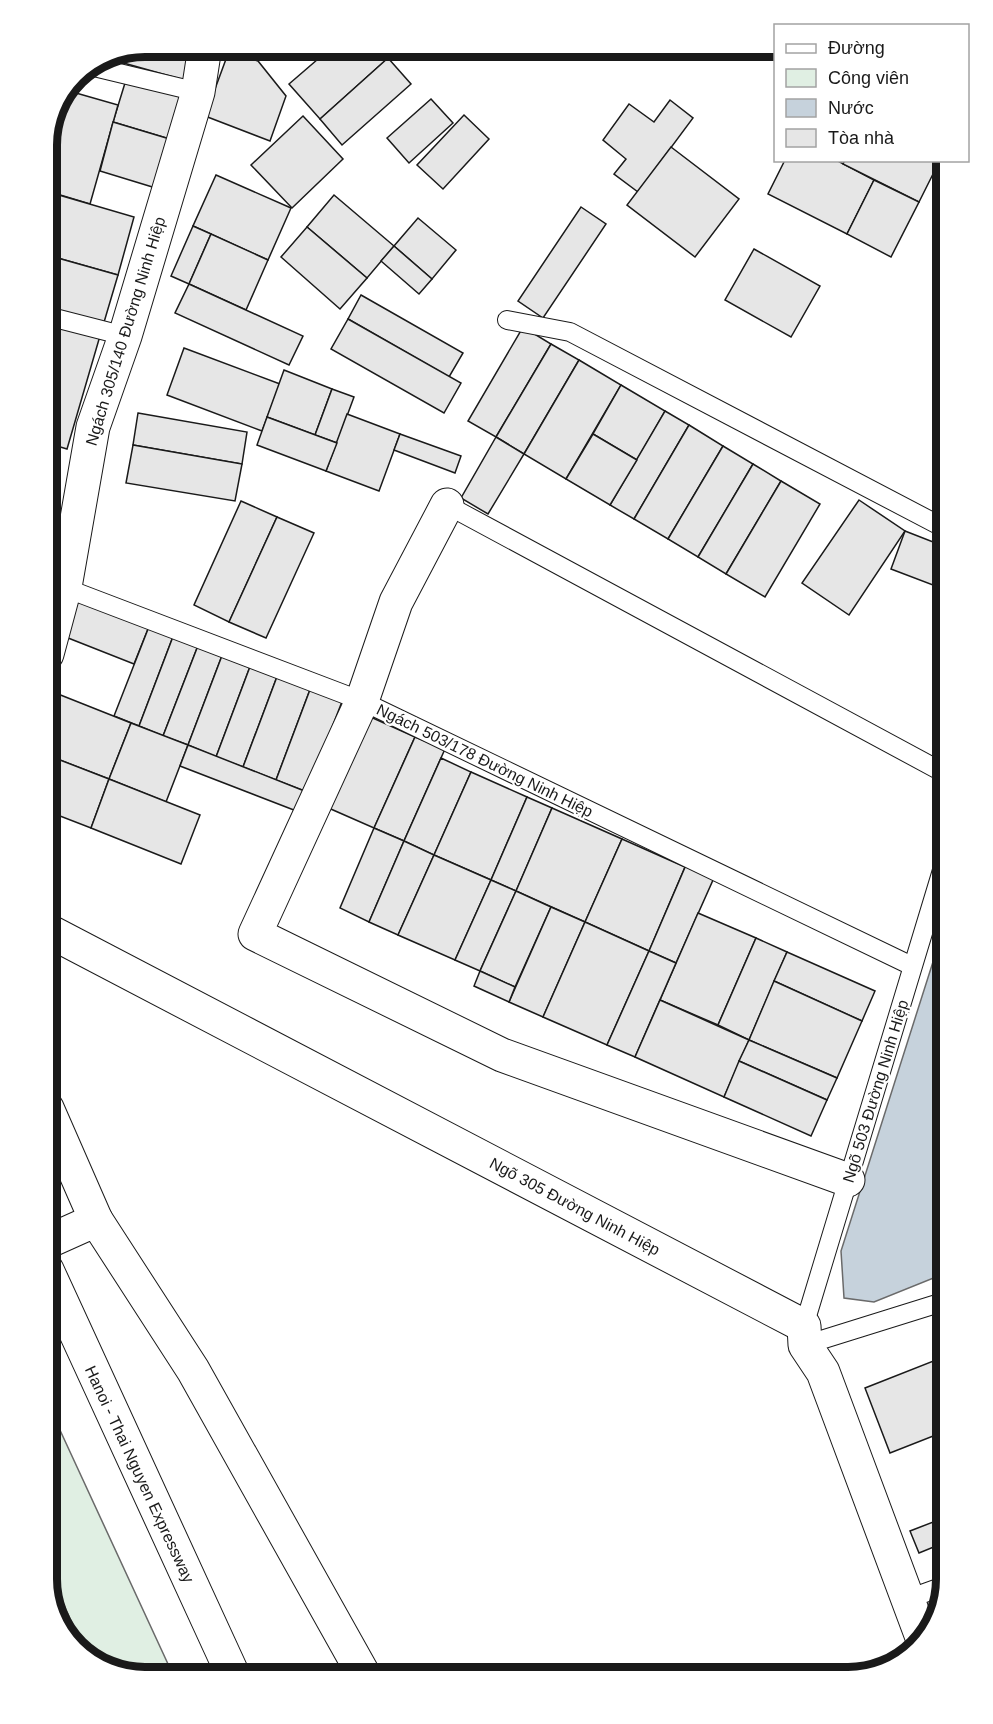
<svg xmlns="http://www.w3.org/2000/svg" width="993" height="1724" font-family="Helvetica,sans-serif">
<style>
.green{fill:#e0efe3;stroke:#6a6a6a;stroke-width:1.5}
.water{fill:#c6d2dc;stroke:#6a6a6a;stroke-width:1.5}
.building{fill:#e6e6e6;stroke:#1a1a1a;stroke-width:1.5}
.lines{fill:none;stroke-linecap:round;stroke-linejoin:round}
.lane-casing{stroke:#1a1a1a;stroke-width:20}
.street-casing{stroke:#1a1a1a;stroke-width:35}
.highway-casing{stroke:#1a1a1a;stroke-width:35}
.lane{stroke:#fff;stroke-width:18}
.street{stroke:#fff;stroke-width:33}
.highway{stroke:#fff;stroke-width:33}
.labels{text-anchor:middle;stroke-width:4.5;stroke-linejoin:round;paint-order:stroke}
.street-label{font-size:16px;fill:#1a1a1a;stroke:#fff}
.rim{fill:none;stroke:#1a1a1a;stroke-width:8}
</style>
<rect width="100%" height="100%" fill="#fff"/>
<polygon class="green" points="47,1402 174,1677 139,1677 88,1658 47,1568"/>
<polygon class="water" points="946,921 946,1273 874,1302 844,1298 841,1251"/>
<g class="building">
<polygon points="145,46 193,47 184,80 113,60"/>
<polygon points="332,47 378,47 388,58 320,119 289,84"/>
<polygon points="229,51 258,61 286,96 270,141 205,116"/>
<polygon points="388,58 411,84 342,145 320,119"/>
<polygon points="129,70 188,87 173,140 113,122"/>
<polygon points="69,91 118,105 90,204 47,191 47,139"/>
<polygon points="431,99 453,123 409,163 387,138"/>
<polygon points="670,100 693,118 638,192 614,174 626,159 603,140 629,104 654,122"/>
<polygon points="464,115 489,139 443,189 417,165"/>
<polygon points="303,116 343,159 292,208 251,165"/>
<polygon points="113,122 173,140 159,189 100,171"/>
<polygon points="671,147 739,199 695,257 627,205"/>
<polygon points="785,160 836,160 874,180 847,234 768,194"/>
<polygon points="845,160 940,160 919,202 843,164"/>
<polygon points="216,175 291,208 268,260 193,226"/>
<polygon points="874,180 919,202 891,257 847,234"/>
<polygon points="47,191 52,193 47,211"/>
<polygon points="52,193 134,217 118,275 47,255 47,211"/>
<polygon points="334,195 394,246 367,278 307,227"/>
<polygon points="581,207 606,224 543,318 518,301"/>
<polygon points="418,218 456,250 432,279 394,246"/>
<polygon points="193,226 211,234 189,284 171,276"/>
<polygon points="307,227 367,278 340,309 281,257"/>
<polygon points="211,234 268,260 246,310 189,284"/>
<polygon points="394,246 432,279 419,294 381,261"/>
<polygon points="754,249 820,286 791,337 725,300"/>
<polygon points="47,255 118,275 102,329 47,312"/>
<polygon points="189,284 303,336 289,365 175,313"/>
<polygon points="361,295 463,353 449,377 348,319"/>
<polygon points="59,316 102,329 67,449 47,443 47,360"/>
<polygon points="348,319 461,383 444,413 331,349"/>
<polygon points="523,327 551,344 496,437 468,421"/>
<polygon points="551,344 579,360 524,454 496,437"/>
<polygon points="184,348 280,384 262,431 167,395"/>
<polygon points="579,360 621,385 566,479 524,454"/>
<polygon points="284,370 332,389 315,435 267,417"/>
<polygon points="621,385 665,411 637,460 593,434"/>
<polygon points="332,389 354,397 337,443 315,435"/>
<polygon points="665,411 689,425 634,519 610,505"/>
<polygon points="138,413 247,432 242,464 133,445"/>
<polygon points="347,414 400,434 379,491 326,471"/>
<polygon points="267,417 337,443 326,471 257,445"/>
<polygon points="689,425 723,446 668,539 634,519"/>
<polygon points="400,434 461,456 455,473 394,450"/>
<polygon points="593,434 637,460 610,505 566,479"/>
<polygon points="496,437 524,454 488,514 461,498"/>
<polygon points="133,445 242,464 235,501 126,483"/>
<polygon points="723,446 753,464 698,557 668,539"/>
<polygon points="753,464 781,481 726,574 698,557"/>
<polygon points="781,481 820,504 765,597 726,574"/>
<polygon points="859,500 905,531 849,615 802,583"/>
<polygon points="241,501 277,517 229,622 194,605"/>
<polygon points="277,517 314,533 266,638 229,622"/>
<polygon points="47,528 65,533 54,568 47,566"/>
<polygon points="905,531 946,547 946,590 891,569"/>
<polygon points="74,594 150,624 134,664 58,634"/>
<polygon points="150,624 174,634 139,726 114,716"/>
<polygon points="174,634 199,643 163,736 139,726"/>
<polygon points="199,643 223,653 188,745 163,736"/>
<polygon points="223,653 251,664 216,757 188,745"/>
<polygon points="251,664 278,674 243,767 216,757"/>
<polygon points="278,674 311,687 276,780 243,767"/>
<polygon points="311,687 343,699 307,792 276,780"/>
<polygon points="58,694 131,723 109,779 47,755 47,723"/>
<polygon points="364,714 415,737 374,828 324,806"/>
<polygon points="131,723 188,745 166,802 109,779"/>
<polygon points="415,737 445,749 404,841 374,828"/>
<polygon points="188,745 307,792 299,812 180,766"/>
<polygon points="47,755 109,779 91,828 47,811"/>
<polygon points="441,758 471,772 434,855 404,841"/>
<polygon points="471,772 527,797 491,880 434,855"/>
<polygon points="109,779 200,815 181,864 91,828"/>
<polygon points="527,797 552,808 516,891 491,880"/>
<polygon points="552,808 622,839 585,922 516,891"/>
<polygon points="374,828 404,841 369,922 340,908"/>
<polygon points="622,839 685,867 649,951 585,922"/>
<polygon points="404,841 434,855 398,935 369,922"/>
<polygon points="434,855 491,880 455,960 398,935"/>
<polygon points="689,858 717,871 676,963 649,951"/>
<polygon points="491,880 516,891 480,971 455,960"/>
<polygon points="516,891 551,907 515,987 480,971"/>
<polygon points="551,907 585,922 543,1017 509,1002"/>
<polygon points="698,913 756,938 718,1025 660,1000"/>
<polygon points="585,922 649,951 607,1045 543,1017"/>
<polygon points="756,938 787,952 749,1040 718,1025"/>
<polygon points="649,951 676,963 635,1057 607,1045"/>
<polygon points="787,952 875,991 862,1021 774,981"/>
<polygon points="480,971 515,987 509,1002 474,986"/>
<polygon points="774,981 862,1021 837,1078 749,1040"/>
<polygon points="660,1000 749,1040 724,1097 635,1057"/>
<polygon points="749,1040 837,1078 827,1100 739,1061"/>
<polygon points="739,1061 827,1100 811,1136 724,1097"/>
<polygon points="946,1356 946,1431 890,1453 865,1388"/>
<polygon points="946,1431 946,1466 935,1436"/>
<polygon points="946,1517 946,1542 919,1553 910,1531"/>
</g>
<g class="lines">
<g class="lane-casing">
<g id="lane">
<polyline points="94,67 198,92"/>
<polyline points="47,316 125,336"/>
<polyline points="507,320 570,332 946,529"/>
<polyline points="447,505 946,774"/>
<polyline points="47,581 362,701 912,966"/>
<polyline points="804,1326 946,857"/>
<polyline points="805,1345 946,1301"/>
<polyline points="908,1599 944,1586"/>
</g>
</g>
<g class="street-casing">
<g id="street">
<polyline points="447,505 396,602 362,701 255,934 502,1055 848,1180"/>
<polyline points="47,654 65,587 93,427 125,336 198,92 205,47"/>
<polyline points="47,930 804,1326 805,1345 823,1372 923,1640"/>
<polyline points="47,1108 96,1220"/>
<polyline points="47,1242 96,1220 193,1370 365,1677"/>
</g>
</g>
<g class="highway-casing">
<polyline id="highway" points="47,1270 234,1677"/>
</g>
<use href="#lane" class="lane"/>
<use href="#street" class="street"/>
<use href="#highway" class="highway"/>
</g>
<g class="labels">
<g class="street-label">
<text transform="translate(125 331) rotate(-73)" y="6">Ngách 305/140 Đường Ninh Hiệp</text>
<text transform="translate(485 760) rotate(26)" y="6">Ngách 503/178 Đường Ninh Hiệp</text>
<text transform="translate(875 1091) rotate(-73)" y="6">Ngõ 503 Đường Ninh Hiệp</text>
<text transform="translate(575 1206) rotate(28)" y="6">Ngõ 305 Đường Ninh Hiệp</text>
<text transform="translate(140 1474) rotate(65)" y="6">Hanoi - Thai Nguyen Expressway</text>
</g>
</g>
<path d="M0 0H993V1724H0ZM145 57H848A88 88 0 0 1 936 145V1579A88 88 0 0 1 848 1667H145A88 88 0 0 1 57 1579V145A88 88 0 0 1 145 57Z" fill="#fff" fill-rule="evenodd"/>
<path class="rim" d="M145 57H848A88 88 0 0 1 936 145V1579A88 88 0 0 1 848 1667H145A88 88 0 0 1 57 1579V145A88 88 0 0 1 145 57Z"/>
<rect x="774" y="24" width="195" height="138" fill="#ffffff" stroke="#a3a3a3" stroke-width="1.5"/>
<rect x="786" y="44" width="30" height="9" fill="#ffffff" stroke="#a3a3a3" stroke-width="1.5"/>
<text x="828" y="54" font-size="18" fill="#1a1a1a">Đường</text>
<rect x="786" y="69" width="30" height="18" fill="#e0efe3" stroke="#a3a3a3" stroke-width="1.5"/>
<text x="828" y="84" font-size="18" fill="#1a1a1a">Công viên</text>
<rect x="786" y="99" width="30" height="18" fill="#c6d2dc" stroke="#a3a3a3" stroke-width="1.5"/>
<text x="828" y="114" font-size="18" fill="#1a1a1a">Nước</text>
<rect x="786" y="129" width="30" height="18" fill="#e6e6e6" stroke="#a3a3a3" stroke-width="1.5"/>
<text x="828" y="144" font-size="18" fill="#1a1a1a">Tòa nhà</text>
</svg>
